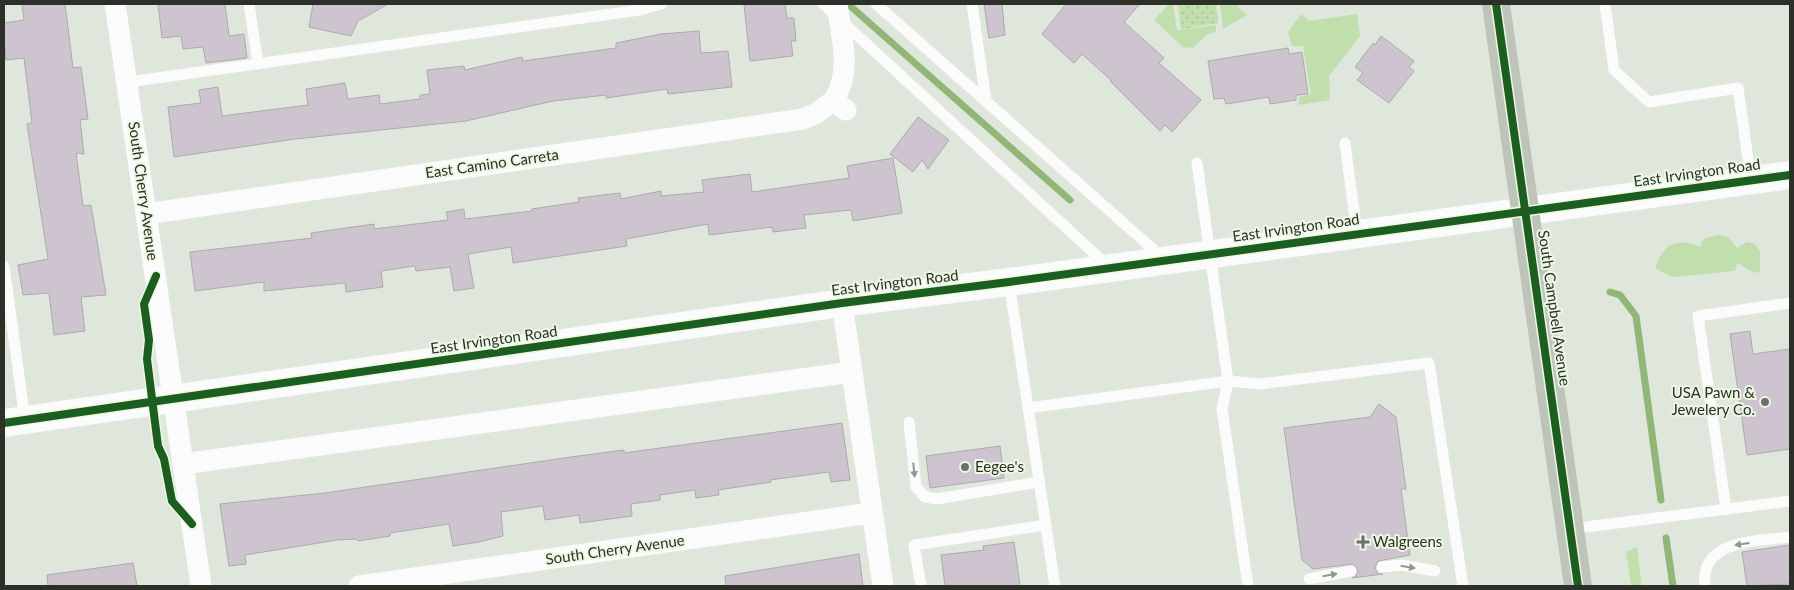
<svg xmlns="http://www.w3.org/2000/svg" width="1794" height="590" font-family="Lato,sans-serif">
<style>
.grass{fill:#c1dfad}
.park{fill:url(#park-dots)}
.lines{fill:none;stroke-linecap:round;stroke-linejoin:round}
.stream{stroke:#91b676;stroke-width:7}
.building{fill:#cdc4cf;stroke:#abacaa}
.lane{stroke:#fafbfa;stroke-width:11}
.street{stroke:#fafbfa;stroke-width:21}
.secondary{stroke:#fafbfa;stroke-width:28}
.primary{stroke:#bfc4bb;stroke-width:28}
.cycleway-casing{stroke:#ecf8e4;stroke-width:11}
.cycleway{stroke:#1b5e20;stroke-width:8}
.oneway{fill:#939692}
.poi-dot{fill:#6b7068;stroke:#ecf8e4;stroke-width:2}
.labels{text-anchor:middle;stroke-width:4;stroke-linejoin:round;paint-order:stroke}
.street-label{font-size:15px;fill:#2c3029;stroke:#ecf8e4}
.poi-label{font-size:15px;fill:#2c3029;stroke:#ecf8e4;text-anchor:start}
</style>
<defs>
<pattern id="park-dots" width="8" height="8" patternUnits="userSpaceOnUse" patternTransform="scale(1.25)"><rect width="8" height="8" fill="#c1dfad"/><path d="M2 2h.1M6 6h.1" fill="none" stroke="#a6c095" stroke-width="1.8" stroke-linecap="round"/></pattern>
</defs>
<rect width="100%" height="100%" fill="#dfe6dc"/>
<g class="grass">
<polygon points="1169,4 1173,4 1177,30 1216,25 1216,31 1205,36 1194,47 1184,48 1154,20"/>
<polygon points="1220,4 1238,4 1237,6 1247,15 1223,29"/>
<polygon points="1301,14 1309,21 1357,14 1360,36 1329,76 1330,100 1299,105 1299,97 1311,94 1303,46 1292,46 1288,32"/>
<path d="M1718,235L1728,237L1737,248L1747,242L1755,244L1760,252V271L1754,273L1737,263L1735,271L1672,277L1655,268C1664,243 1676,237 1701,247L1702,241L1706,238Z"/>
<polygon points="1637,547 1642,586 1631,586 1626,552"/>
</g>
<polygon class="park" points="1178,4 1216,4 1218,23 1181,29"/>
<g class="lines">
<g class="stream">
<polyline points="848,4 1070,200"/>
<polyline points="1610,292 1620,295 1636,316 1661,500"/>
<polyline points="1666,538 1673,586"/>
</g>
</g>
<g class="building">
<polygon points="22,4 65,4 73,68 81,67 88,119 80,120 84,154 76,153 83,206 91,205 106,295 81,297 85,331 54,335 49,293 23,295 18,265 48,259 27,124 32,123 24,58 6,60 4,39 4,23 24,20"/>
<polygon points="168,4 225,4 229,36 244,34 247,58 206,63 203,47 183,49 181,36 162,38 158,5"/>
<polygon points="313,4 388,4 358,21 351,36 309,27"/>
<polygon points="744,4 785,4 787,18 794,18 796,41 791,41 793,56 750,61"/>
<polygon points="984,4 1002,4 1005,35 989,38"/>
<polygon points="1066,4 1140,4 1124,22 1164,58 1159,63 1201,100 1172,132 1165,125 1160,131 1110,81 1111,80 1082,54 1074,63 1042,34"/>
<polygon points="699,31 701,53 728,51 732,87 668,94 667,89 606,98 606,95 553,101 466,121 295,139 174,157 168,107 201,103 199,90 218,87 222,116 308,105 306,89 345,83 348,99 379,95 380,104 420,99 420,95 430,94 427,70 464,66 465,70 522,57 523,61 616,48 616,43 661,34"/>
<polygon points="1381,36 1414,61 1409,67 1414,71 1389,103 1357,80 1363,73 1355,67 1373,43 1375,45"/>
<polygon points="1288,48 1289,54 1302,52 1308,94 1296,95 1296,100 1270,104 1269,97 1226,104 1224,98 1214,99 1208,61"/>
<polygon points="918,117 949,140 928,169 922,160 913,172 890,154"/>
<polygon points="893,158 902,213 853,221 851,210 804,215 806,228 773,232 772,227 709,235 708,224 626,239 627,246 513,263 511,247 468,254 474,288 454,291 450,267 416,271 415,266 381,271 383,287 346,292 345,283 264,291 264,282 195,291 190,252 312,238 311,233 374,224 374,229 448,220 446,212 464,209 465,219 532,211 532,209 579,202 578,198 620,193 621,199 661,191 661,196 704,192 702,180 750,174 752,192 849,178 847,166"/>
<polygon points="1750,331 1753,354 1790,349 1790,449 1747,455 1730,334"/>
<polygon points="1379,404 1396,417 1406,489 1401,489 1410,555 1378,561 1375,568 1378,574 1383,574 1352,578 1356,576 1358,570 1353,564 1313,569 1302,560 1284,428 1370,417"/>
<polygon points="842,423 850,480 831,482 829,472 770,480 771,482 718,490 719,495 696,498 695,490 660,495 660,500 631,504 632,516 580,523 579,515 545,520 543,506 501,512 503,536 479,542 453,546 449,524 390,533 390,536 358,541 357,539 337,540 245,555 246,564 229,566 220,504 325,493 571,457 624,450 624,453"/>
<polygon points="1000,446 1004,478 930,488 926,456"/>
<polygon points="1014,542 1020,586 945,586 941,555 984,550 983,546"/>
<polygon points="1790,545 1790,584 1747,586 1742,552"/>
<polygon points="859,554 863,586 726,586 725,576"/>
<polygon points="133,563 137,586 48,586 47,575"/>
</g>
<g class="lines">
<g class="lane">
<polyline points="249,4 258,64"/>
<polyline points="823,4 1108,266"/>
<polyline points="876,4 1163,258"/>
<polyline points="972,4 986,101"/>
<polyline points="1605,4 1614,70 1649,102 1738,88 1751,180"/>
<polyline points="128,82 640,10 661,4"/>
<polyline points="1345,143 1357,234"/>
<polyline points="1197,163 1228,381 1222,409 1248,586"/>
<polyline points="4,266 25,420"/>
<polyline points="1009,282 1055,586"/>
<polyline points="1028,408 1228,381 1260,384 1429,363 1463,586"/>
<polyline points="909,422 916,487 925,497 937,499 1039,482"/>
<polyline points="1726,509 1698,316 1790,303"/>
<polyline points="1570,529 1790,501"/>
<polyline points="1382,567 1402,565 1435,571"/>
<polyline points="1309,579 1351,571"/>
<polyline points="921,586 914,545 1046,525"/>
<path d="M1705,586C1699,539 1759,541 1790,537"/>
</g>
<g class="street">
<polyline points="115,4 201,586"/>
<path d="M837,4C841,37 853,72 833,101L846,110"/>
<polyline points="146,214 803,119 815,114 833,101"/>
<polyline points="842,303 883,586"/>
<polyline points="183,464 852,372"/>
<polyline points="359,586 871,513"/>
</g>
<polyline class="secondary" points="4,423 842,303 1009,282 1790,175"/>
<polyline class="primary" points="1496,4 1578,586"/>
<g class="cycleway-casing">
<g id="cycleway">
<polyline points="1496,4 1578,586"/>
<polyline points="156,276 144,304 149,340 147,359 158,446 164,459 172,501 192,524"/>
<polyline points="4,423 842,303 1009,282 1790,175"/>
</g>
</g>
<use href="#cycleway" class="cycleway"/>
</g>
<defs><path id="oneway-solid" d="M-6-.8H1V-3.2L6.5 0L1 3.2V.8H-6Z" transform="scale(1.25)"/></defs>
<g class="oneway">
<use href="#oneway-solid" transform="translate(914 470) rotate(84)"/>
<use href="#oneway-solid" transform="translate(1742 544) rotate(172)"/>
<use href="#oneway-solid" transform="translate(1408 567) rotate(9)"/>
<use href="#oneway-solid" transform="translate(1330 575) rotate(-10)"/>
</g>
<g class="poi-dot">
<circle cx="1765" cy="402" r="5"/>
<circle cx="965" cy="467" r="5"/>
<path d="M1360.5 534.5h5v5h5v5h-5v5h-5v-5h-5v-5h5z"/>
</g>
<g class="labels">
<g class="street-label">
<text transform="translate(492 164) rotate(-8)" y="5">East Camino Carreta</text>
<text transform="translate(1697 173) rotate(-8)" y="5">East Irvington Road</text>
<text transform="translate(143 191) rotate(82)" y="5">South Cherry Avenue</text>
<text transform="translate(1296 228) rotate(-8)" y="5">East Irvington Road</text>
<text transform="translate(895 283) rotate(-7)" y="5">East Irvington Road</text>
<text transform="translate(1554 308) rotate(82)" y="5">South Campbell Avenue</text>
<text transform="translate(494 340) rotate(-8)" y="5">East Irvington Road</text>
<text transform="translate(615 550) rotate(-8)" y="5">South Cherry Avenue</text>
</g>
<g class="poi-label">
<text x="1755" y="398" text-anchor="end">USA Pawn &amp;<tspan x="1755" dy="17">Jewelery Co.</tspan></text>
<text x="975" y="472">Eegee's</text>
<text x="1373" y="547">Walgreens</text>
</g>
</g>
<rect width="1794" height="590" fill="none" stroke="#2c3029" stroke-width="10"/>
</svg>
